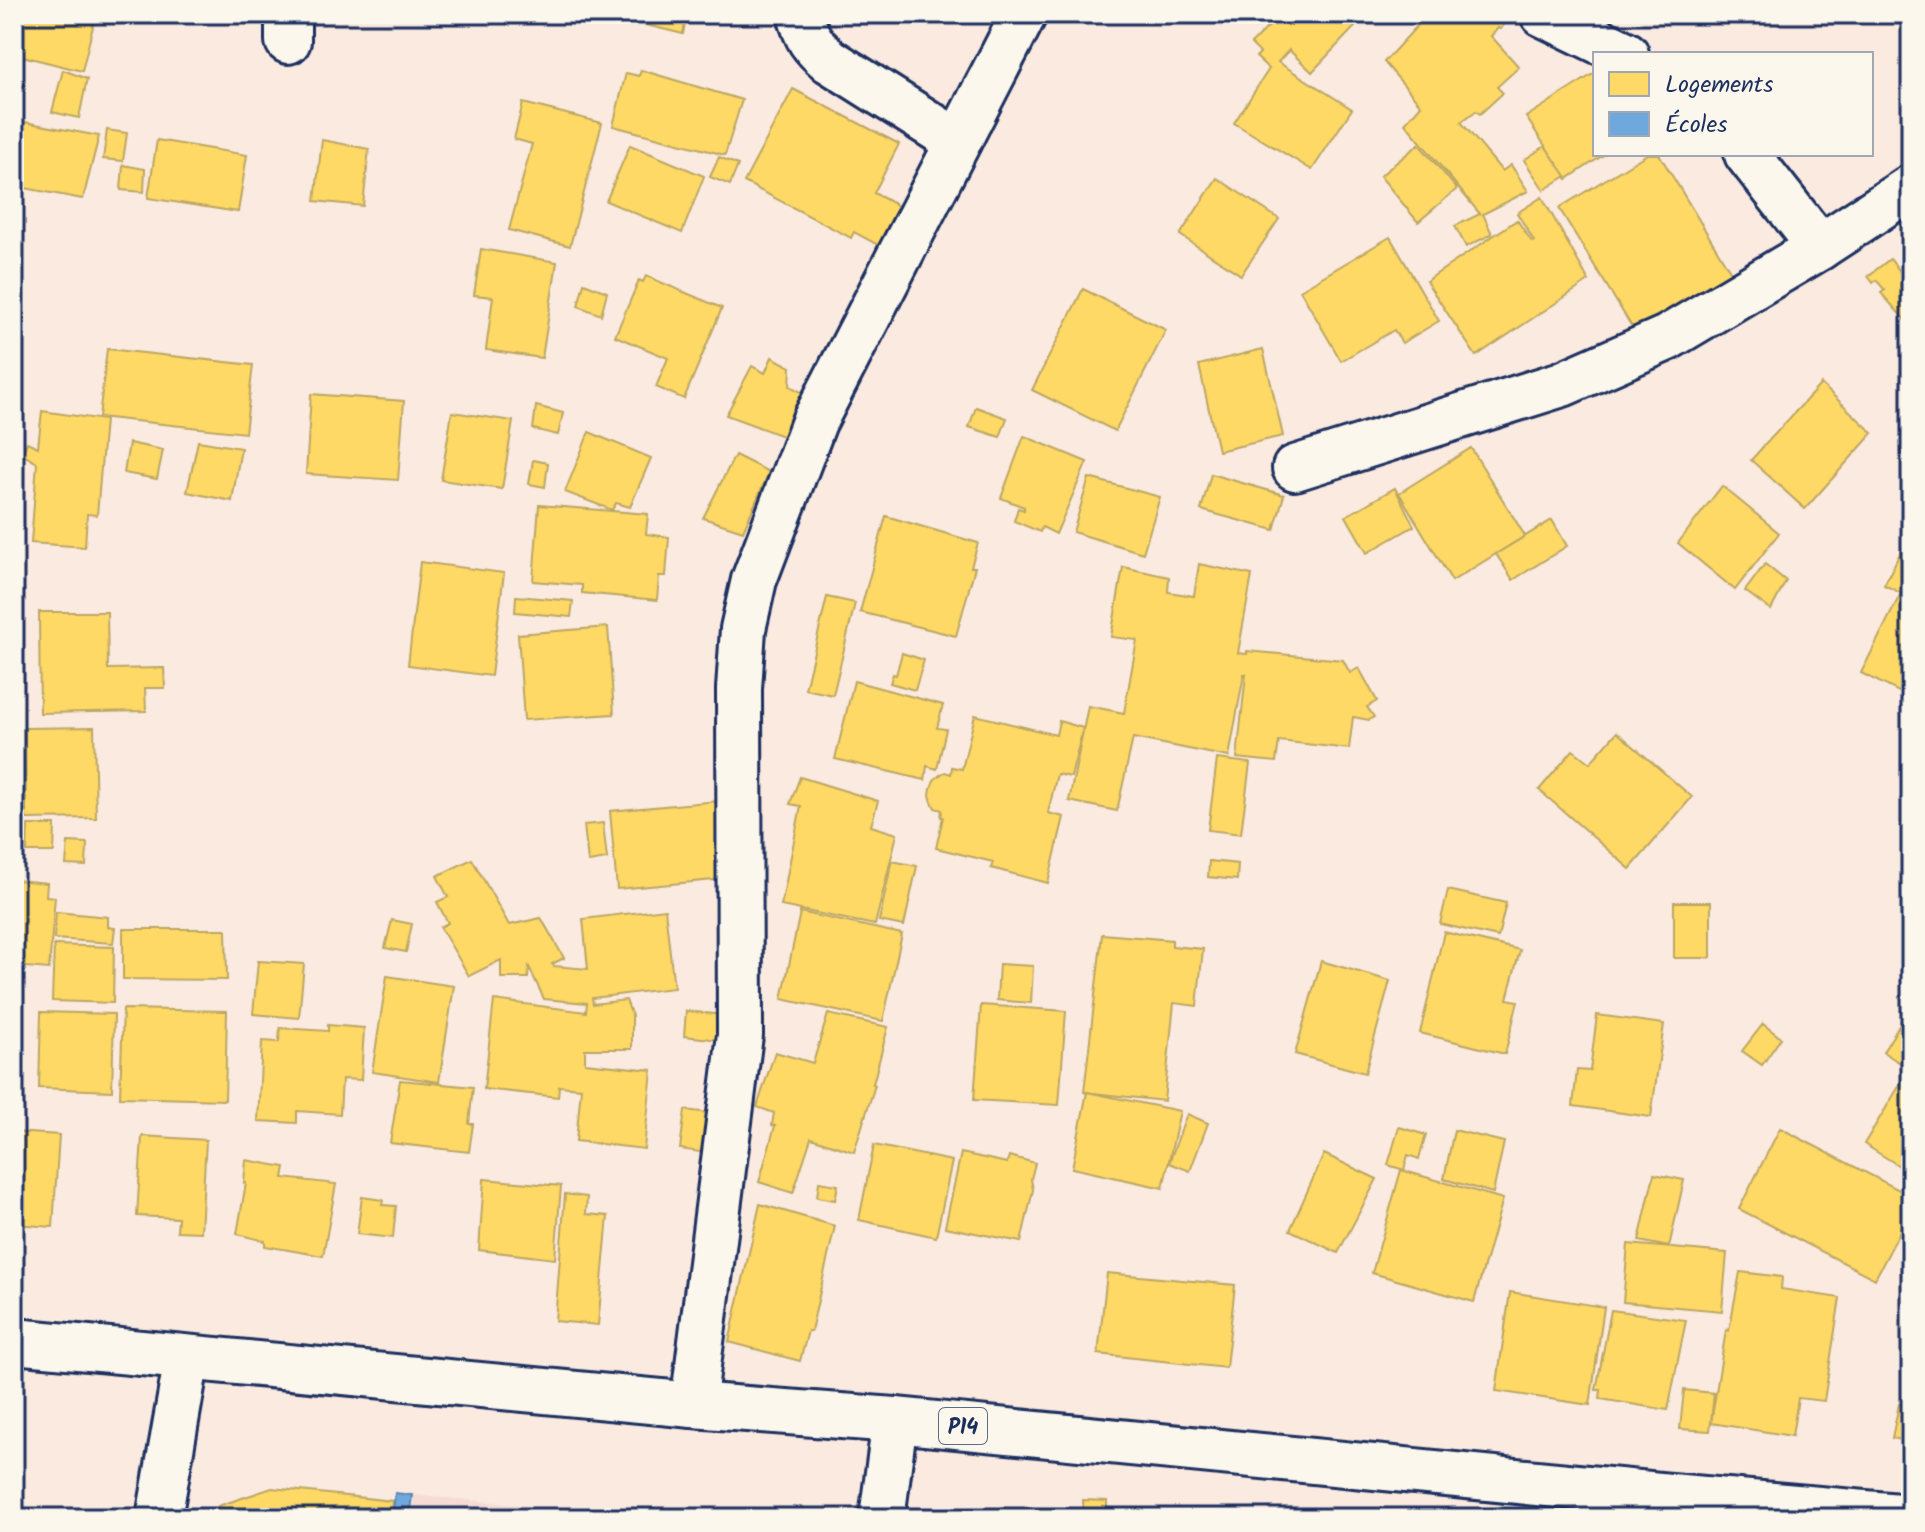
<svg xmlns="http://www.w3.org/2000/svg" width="1925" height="1532" font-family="Kalam,sans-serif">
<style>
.built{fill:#f7dcd6}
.homes{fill:#ffd966;stroke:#bba664;stroke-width:2}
.schools{fill:#6fa8dc;stroke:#5684b6;stroke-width:2}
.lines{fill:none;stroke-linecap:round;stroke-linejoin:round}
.minor-casing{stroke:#1b2f5e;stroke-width:50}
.major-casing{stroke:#1b2f5e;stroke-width:50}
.minor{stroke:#fbf7ec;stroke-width:44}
.major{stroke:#fbf7ec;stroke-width:44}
.labels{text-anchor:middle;stroke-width:8;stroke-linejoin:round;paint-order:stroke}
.shield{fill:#fbf7ec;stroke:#5e6b89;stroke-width:2}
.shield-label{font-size:22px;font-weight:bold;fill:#1b2f5e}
</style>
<rect width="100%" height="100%" fill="#fbeae0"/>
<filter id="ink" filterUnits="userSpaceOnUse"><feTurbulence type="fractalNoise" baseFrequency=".0125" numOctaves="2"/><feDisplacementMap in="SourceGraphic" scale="16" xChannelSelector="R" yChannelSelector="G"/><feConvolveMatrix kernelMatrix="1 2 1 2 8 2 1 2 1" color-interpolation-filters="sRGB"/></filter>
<g filter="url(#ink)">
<polygon class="built" points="395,1493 658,1518 393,1518"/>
<g class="homes">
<polygon points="14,14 96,14 82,71 14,54"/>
<polygon points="547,14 594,14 592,25"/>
<polygon points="601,14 687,14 683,34"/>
<polygon points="1281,14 1367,14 1312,72 1289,50 1278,62 1352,109 1312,170 1234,123 1269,69 1256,57 1260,53 1251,44"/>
<polygon points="1428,14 1502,14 1509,17 1501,29 1498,28 1491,36 1519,67 1497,87 1503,93 1480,114 1476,111 1461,122 1502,171 1511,165 1528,191 1483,214 1492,234 1466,247 1455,226 1480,214 1405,123 1421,105 1384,62"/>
<polygon points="63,70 87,79 79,118 52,112"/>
<polygon points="641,70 742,100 725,155 613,126 626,73 639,76"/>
<polygon points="1593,74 1595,77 1595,154 1605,154 1567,179 1526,117"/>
<polygon points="793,89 899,144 874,193 911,213 891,252 854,232 851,238 744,182"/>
<polygon points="523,103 602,123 570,246 509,230 532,144 514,139"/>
<polygon points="14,120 99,136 83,199 14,186"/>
<polygon points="107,130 127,133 123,161 103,159"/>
<polygon points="157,140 247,155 238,212 148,198"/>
<polygon points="322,140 369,149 363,206 315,201"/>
<polygon points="1419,144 1457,189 1418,222 1380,176"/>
<polygon points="630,145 704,176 682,233 606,201"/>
<polygon points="1545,146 1566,176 1544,190 1524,160"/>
<polygon points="1647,154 1659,154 1733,276 1637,335 1559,208"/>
<polygon points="719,157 738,165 730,185 710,177"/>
<polygon points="123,165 145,169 144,192 121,190"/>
<polygon points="1217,178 1279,219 1241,275 1180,235"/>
<polygon points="1542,197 1589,281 1476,356 1426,281 1517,220 1532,242 1534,241 1517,213"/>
<polygon points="1390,237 1439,321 1402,343 1394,330 1341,361 1300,290"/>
<polygon points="481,249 557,262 542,358 486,350 493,297 474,295"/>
<polygon points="1890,259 1904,276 1911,270 1911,315 1905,320 1881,293 1885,290 1876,280 1873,283 1868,276"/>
<polygon points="646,276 722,308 684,399 656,387 668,358 615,336 639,280 643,282"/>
<polygon points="584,283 607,292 601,315 578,306"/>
<polygon points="1083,289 1166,330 1115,431 1032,390"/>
<polygon points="107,349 253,365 245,433 99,417"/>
<polygon points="1263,349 1283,436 1218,451 1199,365"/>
<polygon points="772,357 791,367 790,386 810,397 788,438 726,415 752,366 765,373"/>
<polygon points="1821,384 1873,433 1805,509 1751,460"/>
<polygon points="311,394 404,401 398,480 306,474"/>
<polygon points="536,406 563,413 558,435 533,429"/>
<polygon points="976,407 1007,418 1000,437 969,427"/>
<polygon points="42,411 105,420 97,515 87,514 85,547 31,543 37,463 22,454 27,442 38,447"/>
<polygon points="452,412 513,421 502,489 441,480"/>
<polygon points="589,432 651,458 630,507 616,503 612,510 565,492"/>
<polygon points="1024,436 1087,462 1056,534 1042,527 1040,532 1014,521 1018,508 1024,510 1024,507 1001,498"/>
<polygon points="198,441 241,448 232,501 187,492"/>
<polygon points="129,443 163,450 157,479 124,473"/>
<polygon points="1471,448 1525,536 1452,581 1399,493"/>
<polygon points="735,455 769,472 743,531 703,518"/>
<polygon points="533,460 548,463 545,487 529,484"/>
<polygon points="1211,474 1284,495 1274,530 1201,510"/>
<polygon points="1089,478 1160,497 1143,553 1073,532"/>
<polygon points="1722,486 1779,533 1735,590 1678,543"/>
<polygon points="1395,488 1414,526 1367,553 1346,516"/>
<polygon points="539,505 648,514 646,534 669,537 666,576 659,576 657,600 582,593 582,585 533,581"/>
<polygon points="886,516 978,543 971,567 975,567 956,636 860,612"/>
<polygon points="1552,520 1567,546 1513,580 1496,554"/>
<polygon points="1903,547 1911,551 1911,698 1861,673 1901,593 1884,585"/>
<polygon points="420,562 504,573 491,676 408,665"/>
<polygon points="1199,564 1252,575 1238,653 1247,654 1247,651 1343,660 1350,673 1359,668 1377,701 1367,707 1374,717 1369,720 1353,717 1349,749 1279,741 1276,762 1237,758 1246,674 1244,674 1229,757 1133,738 1117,811 1069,801 1088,706 1124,713 1137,640 1111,637 1123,567 1169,577 1168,592 1194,596"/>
<polygon points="1765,564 1786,581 1771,610 1745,591"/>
<polygon points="516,596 573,601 571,617 515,612"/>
<polygon points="827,597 855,603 833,695 805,689"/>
<polygon points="39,612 107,612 108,669 164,668 165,688 145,688 146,711 40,713"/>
<polygon points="608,627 614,714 524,720 518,634"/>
<polygon points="902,653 924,660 915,690 890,683 893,674 896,675"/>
<polygon points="854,681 943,705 937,728 946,729 937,769 927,766 925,780 835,759"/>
<polygon points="975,715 1056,735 1059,721 1083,728 1071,777 1057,774 1048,813 1064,817 1048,883 991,868 993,862 936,848 943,817 941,817 942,810 935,808 932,802 930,795 931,788 934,780 940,775 945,772 951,774 952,767 962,769"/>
<polygon points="94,727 96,818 26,819 25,728"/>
<polygon points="1617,732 1692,797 1630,869 1539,790 1573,750 1590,763"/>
<polygon points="1217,759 1250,763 1241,834 1208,830"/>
<polygon points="800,777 878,801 871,826 897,834 875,925 781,906 801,806 790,804"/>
<polygon points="729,800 736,878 617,889 610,811"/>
<polygon points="603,823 607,859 588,862 584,825"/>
<polygon points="28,825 55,825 54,852 27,852"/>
<polygon points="68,842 87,843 86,866 66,865"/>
<polygon points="472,859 509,925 541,918 564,958 552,964 554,966 588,969 583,919 665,909 674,988 592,998 593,1004 626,1000 632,1016 632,1049 585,1049 585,1063 652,1070 644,1149 576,1141 581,1088 559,1086 558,1097 484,1089 494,1000 586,1012 587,1003 544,999 529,967 528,978 501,978 501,960 469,976 440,927 448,923 437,902 448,897 437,876"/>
<polygon points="892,861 917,866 904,926 879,921"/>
<polygon points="1209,861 1238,864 1237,880 1208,877"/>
<polygon points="16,880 47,883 46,896 55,897 49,969 14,966 14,904"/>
<polygon points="1448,890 1506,903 1498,937 1440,924"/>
<rect x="1674" y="902" width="37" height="56"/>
<polygon points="56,912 108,917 108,927 115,928 113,943 54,939"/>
<polygon points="800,912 902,934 883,1021 782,999"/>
<polygon points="392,920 412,924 406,952 385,948"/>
<polygon points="123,929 226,929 227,980 123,979"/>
<polygon points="1444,932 1520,950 1507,999 1518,1001 1505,1054 1420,1033"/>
<polygon points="1102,934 1172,940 1172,946 1203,949 1197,1006 1174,1003 1164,1101 1084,1092"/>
<polygon points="54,945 114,947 113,1003 52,1001"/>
<polygon points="258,961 304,964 299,1018 253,1014"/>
<polygon points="1321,961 1390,981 1365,1073 1295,1054"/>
<polygon points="999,964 1033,966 1031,1003 997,1000"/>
<polygon points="387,976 454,986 439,1082 372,1072"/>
<polygon points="981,1005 1066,1011 1059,1105 974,1100"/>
<polygon points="1911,1006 1911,1070 1883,1052"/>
<polygon points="123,1009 227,1011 225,1100 120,1097"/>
<polygon points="686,1011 723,1015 720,1040 684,1036"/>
<polygon points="41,1012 114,1014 112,1091 39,1088"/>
<polygon points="828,1014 888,1027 873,1084 875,1085 854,1152 811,1138 793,1193 759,1182 775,1126 772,1125 774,1113 757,1107 775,1052 813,1063"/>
<polygon points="1597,1015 1664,1024 1651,1117 1573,1106 1577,1070 1590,1071"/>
<polygon points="1763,1024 1781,1038 1762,1065 1742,1051"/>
<polygon points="328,1025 364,1028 361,1080 342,1079 340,1114 297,1111 297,1123 258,1121 262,1041 279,1042 280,1028 328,1031"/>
<polygon points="1909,1070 1911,1071 1911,1180 1906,1178 1909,1172 1864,1144"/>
<polygon points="400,1080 473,1087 469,1124 473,1124 469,1152 390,1143"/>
<polygon points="1087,1092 1180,1111 1163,1188 1072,1168"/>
<polygon points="685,1110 725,1115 706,1153 680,1149"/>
<polygon points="1187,1114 1208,1123 1190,1171 1169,1163"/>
<polygon points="1399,1127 1426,1135 1419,1159 1408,1155 1404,1170 1388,1165"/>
<polygon points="1780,1128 1911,1196 1911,1210 1875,1279 1739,1209"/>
<polygon points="1454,1130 1504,1142 1493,1193 1444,1179"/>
<polygon points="14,1132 59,1135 53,1227 14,1224"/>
<polygon points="142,1136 206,1140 201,1232 177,1231 178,1218 137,1216"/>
<polygon points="874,1145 952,1161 936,1237 859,1220"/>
<polygon points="961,1153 1007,1163 1009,1156 1035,1163 1031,1179 1033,1190 1021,1242 945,1227"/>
<polygon points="1324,1154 1377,1179 1338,1253 1290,1230"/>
<polygon points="246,1160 285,1167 283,1178 336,1184 323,1256 265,1246 265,1241 237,1234 246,1183 244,1183"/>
<polygon points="1401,1170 1503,1199 1474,1302 1372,1273"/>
<polygon points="1654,1174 1684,1180 1669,1247 1639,1241"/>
<polygon points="484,1179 561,1186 555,1259 479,1250"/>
<polygon points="819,1182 838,1185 835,1200 817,1197"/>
<polygon points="565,1194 587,1197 586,1214 608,1216 598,1325 555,1321"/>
<polygon points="362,1197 383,1200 382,1205 396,1206 393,1238 357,1234"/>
<polygon points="760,1204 835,1226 811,1331 808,1331 800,1361 729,1342"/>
<polygon points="1628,1244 1727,1253 1722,1311 1623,1302"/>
<polygon points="1740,1272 1782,1277 1781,1289 1840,1298 1824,1401 1798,1398 1792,1436 1711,1423 1726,1330 1729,1331"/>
<polygon points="1107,1273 1235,1285 1226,1368 1098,1354"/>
<polygon points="1510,1292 1604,1307 1590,1405 1496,1391"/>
<polygon points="1611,1310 1686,1320 1668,1410 1600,1399 1601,1390 1596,1390"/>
<polygon points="1684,1390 1714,1393 1710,1431 1680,1429"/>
<polygon points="1899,1404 1911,1406 1911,1442 1892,1438"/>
<polygon points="272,1488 392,1501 390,1518 216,1518 218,1506"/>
<polygon points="1083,1500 1107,1501 1107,1518 1084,1518"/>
</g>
<polygon class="schools" points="395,1493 412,1495 409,1518 392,1518"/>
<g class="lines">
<g class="minor-casing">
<g id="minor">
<path d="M800,14C806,37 812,46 830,61L958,142"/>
<polyline points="1543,14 1626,54"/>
<polyline points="288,41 288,14"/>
<polyline points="1747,154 1820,247"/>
<polyline points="1295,468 1562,384 1667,338 1820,247 1911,187"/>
<polyline points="693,1405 740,1035 739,689 743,629 754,580 814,422 1024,14"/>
<polyline points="159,1518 187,1358"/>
<polyline points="882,1518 895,1420"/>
</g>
</g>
<g class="major-casing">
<polyline id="major" points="14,1341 693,1405 895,1420 1670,1496 1911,1517"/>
</g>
<use href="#minor" class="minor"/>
<use href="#major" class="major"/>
</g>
</g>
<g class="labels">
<rect class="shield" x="939" y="1408" width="48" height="36" rx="6"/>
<g class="shield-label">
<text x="963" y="1434">P14</text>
</g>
</g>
<rect width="1925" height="1532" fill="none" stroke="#fbf7ec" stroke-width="48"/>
<rect x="24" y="24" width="1877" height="1484" fill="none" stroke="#1b2f5e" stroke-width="3" filter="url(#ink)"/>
<rect x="1593" y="52" width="280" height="104" fill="#fbf7ec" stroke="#a1a7b3" stroke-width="2"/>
<rect x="1609" y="72" width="40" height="24" fill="#ffd966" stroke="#a1a7b3" stroke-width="2"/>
<text x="1665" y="92" font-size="24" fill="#1b2f5e">Logements</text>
<rect x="1609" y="112" width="40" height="24" fill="#6fa8dc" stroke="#a1a7b3" stroke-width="2"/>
<text x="1665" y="132" font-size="24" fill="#1b2f5e">Écoles</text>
</svg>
